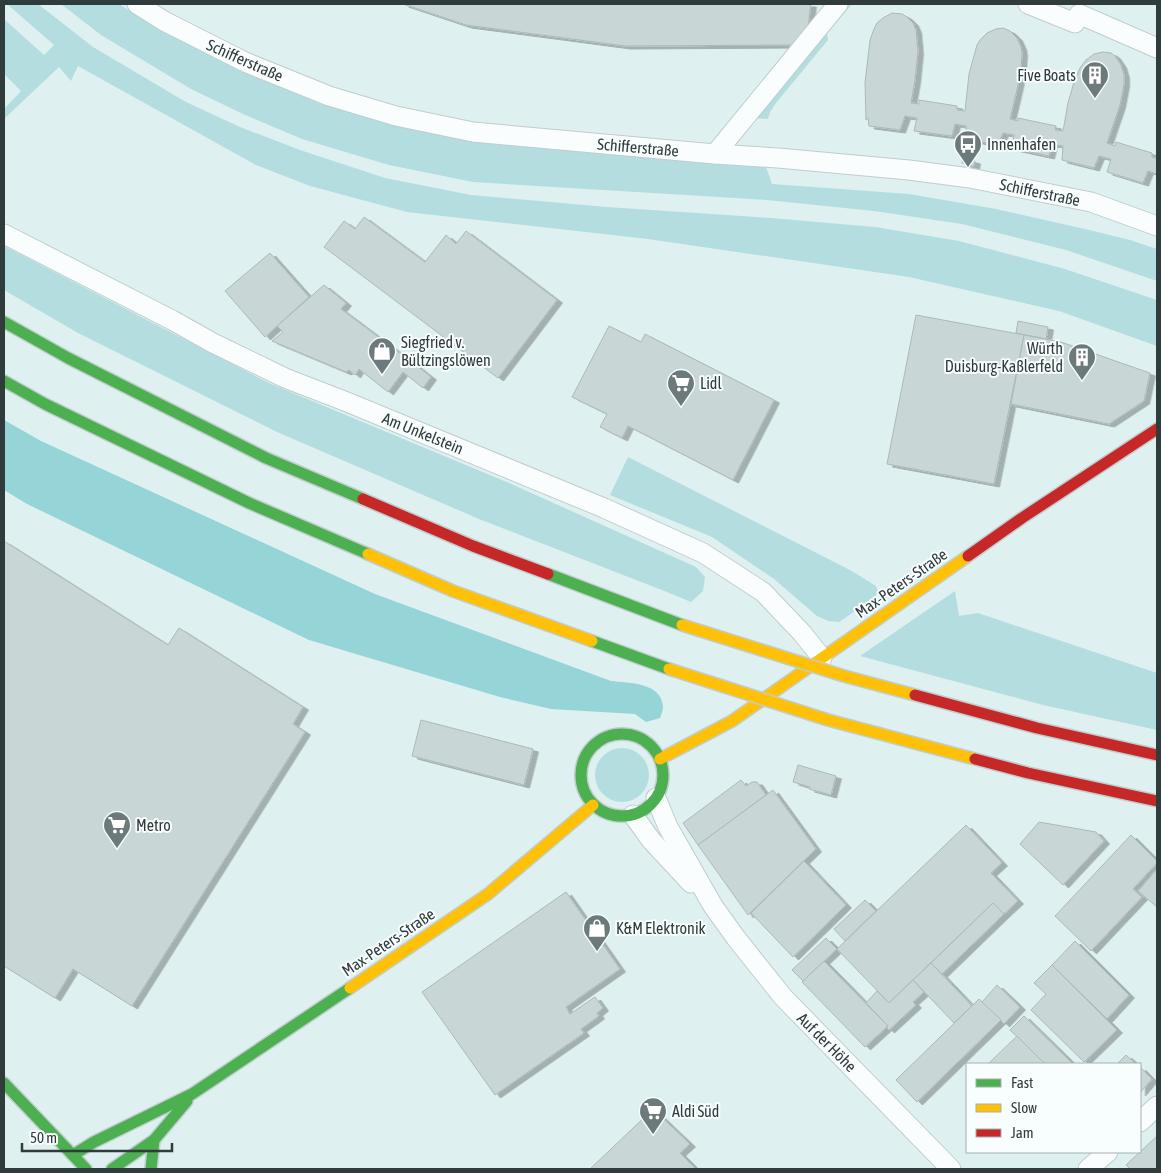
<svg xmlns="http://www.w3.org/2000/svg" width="1161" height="1173" font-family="'Asap Condensed',sans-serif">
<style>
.green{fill:#b4dddf}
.forest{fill:#95d4d7}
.building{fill:#c9d6d6;stroke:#acb9ba;filter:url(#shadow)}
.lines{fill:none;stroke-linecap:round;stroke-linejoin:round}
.street-casing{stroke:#c0cdcd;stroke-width:21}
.fast-casing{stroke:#c0cdcd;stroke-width:14}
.slow-casing{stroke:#c0cdcd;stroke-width:14}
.jam-casing{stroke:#c0cdcd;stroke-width:14}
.street{stroke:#fafdfd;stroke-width:19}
.fast{stroke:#4caf50;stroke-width:11}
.slow{stroke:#ffc107;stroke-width:11}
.jam{stroke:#c62828;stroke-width:11}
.slow-bridge-casing{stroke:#c0cdcd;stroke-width:14;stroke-linecap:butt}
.jam-bridge-casing{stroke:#c0cdcd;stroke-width:14;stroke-linecap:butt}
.slow-bridge{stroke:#ffc107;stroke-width:11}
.jam-bridge{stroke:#c62828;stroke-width:11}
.labels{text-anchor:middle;stroke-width:4;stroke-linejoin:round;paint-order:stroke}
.street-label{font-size:16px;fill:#303b3c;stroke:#f8fdfe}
.poi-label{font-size:16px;fill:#303b3c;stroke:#f8fdfe;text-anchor:start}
</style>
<defs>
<filter id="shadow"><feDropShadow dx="5.5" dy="3" stdDeviation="0" flood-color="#0004"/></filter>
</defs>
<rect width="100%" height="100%" fill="#dff0f0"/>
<g class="green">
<polygon points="7,4 38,4 93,47 186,102 240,127 300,150 385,178 471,195 607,207 771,218 875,227 959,241 1065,269 1157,300 1157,346 1059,311 909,277 648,239 407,212 310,186 256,165 78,66 71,81 59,67 4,119 4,109 21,91 4,74 4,19 44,55 54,45"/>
<polygon points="61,4 119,4 158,29 242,71 322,103 398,126 489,143 766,167 772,184 909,194 996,209 1085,229 1130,240 1157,249 1157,281 1066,250 962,224 874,211 767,200 473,182 389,165 302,139 243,114 191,89 101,35"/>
<polygon points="843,4 852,4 827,33 828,40 776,103 770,112 768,119 749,118"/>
<polygon points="4,246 269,383 509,483 696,567 705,577 703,591 691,602 667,592 479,519 277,432 78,333 4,290"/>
<polygon points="628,457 850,570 876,586 878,592 873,599 839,622 828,621 817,616 774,579 712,537 610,495"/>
<polygon points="955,591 959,616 978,613 1157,673 1157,730 1043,705 860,656"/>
<circle cx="622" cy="775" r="27"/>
</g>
<path class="forest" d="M4,420L41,441L375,594L611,681C628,683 662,682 663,707C663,710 661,715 660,718L646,722L635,714L551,709L500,697L309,640L27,504L4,490Z"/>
<g class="building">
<polygon points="403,4 811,4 808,26 792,45 625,46 466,25"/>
<polygon points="892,13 902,14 907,17 913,23 916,30 918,51 915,80 911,103 919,104 919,100 957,106 957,110 965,111 969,74 977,45 980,40 987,33 996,29 1003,28 1010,31 1017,38 1021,47 1022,53 1021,68 1018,85 1010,119 1018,121 1018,118 1056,126 1055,130 1063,131 1068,103 1074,82 1080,68 1086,60 1094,54 1103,52 1111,53 1115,56 1121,65 1124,75 1124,84 1120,105 1107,143 1115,146 1116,142 1152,153 1152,157 1157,159 1157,174 1148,171 1143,183 1107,172 1111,159 1099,156 1094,168 1062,160 1063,146 1052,144 1049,156 1012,148 1014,135 1003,133 998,145 967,139 966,126 955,124 952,136 914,131 917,118 905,116 900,130 869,126 868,118 867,118 866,120 865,83 870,40 874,29 877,23 883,18"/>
<polygon points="963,158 975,161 974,166 962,163"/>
<polygon points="364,217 425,262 446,235 456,244 466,231 557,300 498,378 324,247 344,221 355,229"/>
<polygon points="270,253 309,297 265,337 225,291"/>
<polygon points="324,285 346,303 341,309 412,362 431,377 423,388 403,372 388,392 359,369 355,375 349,370 346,372 272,341 283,332 277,326"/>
<polygon points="916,315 1024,335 994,484 887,464"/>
<polygon points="1018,321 1048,327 1046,339 1016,333"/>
<polygon points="609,326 641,342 645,334 774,400 733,480 628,426 622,438 600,427 607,414 572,397"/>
<polygon points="1024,335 1061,342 1150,373 1144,401 1109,424 1011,404"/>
<polygon points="4,541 168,645 179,628 303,707 293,724 305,732 132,1006 73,969 55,998 4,966"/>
<polygon points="421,720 533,749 524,785 412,756"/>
<polygon points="798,765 836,776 831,795 809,789 810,787 793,782"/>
<polygon points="741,780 746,786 752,782 757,782 766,795 698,845 683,823"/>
<polygon points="773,790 816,849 748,915 698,845"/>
<polygon points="1039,822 1096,832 1104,841 1063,885 1020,844"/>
<polygon points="966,825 1002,863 991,873 1018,901 1004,914 993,903 889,1003 837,949"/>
<polygon points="1131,835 1157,861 1157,863 1133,889 1142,897 1091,951 1055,916"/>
<polygon points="804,861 846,905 793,957 751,913"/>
<polygon points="1157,869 1157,907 1138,891"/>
<polygon points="566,892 620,969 566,1007 570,1014 595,997 603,1008 597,1013 599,1016 581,1029 584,1033 495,1095 422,992"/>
<polygon points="865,900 876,911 845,941 834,929"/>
<polygon points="993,903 1004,914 942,974 931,963"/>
<polygon points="826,938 837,949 803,981 792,970"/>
<polygon points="1075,941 1129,995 1107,1019 1052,965"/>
<polygon points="824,961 888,1026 865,1047 802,982"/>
<polygon points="931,963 972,1006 954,1023 913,980"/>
<polygon points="1052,965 1117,1030 1084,1062 1031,1010 1046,994 1034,983"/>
<polygon points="913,980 924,992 913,1002 916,1005 889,1030 886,1027 888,1026 866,1003 877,991 889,1003"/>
<polygon points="997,985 1020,1007 1004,1024 982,1002"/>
<polygon points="979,999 1001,1020 917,1102 896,1080"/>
<polygon points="1024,1016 1073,1064 1045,1064 1010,1030"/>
<polygon points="1017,1036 1045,1064 988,1064"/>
<polygon points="1126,1055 1136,1064 1117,1064"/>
<polygon points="1140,1067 1152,1079 1140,1093"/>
<polygon points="653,1109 690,1144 680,1153 696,1169 590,1169"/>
<polygon points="1157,1136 1157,1169 1130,1169 1126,1165"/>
</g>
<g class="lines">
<g class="street-casing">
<g id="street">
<polyline points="137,4 164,21 245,62 329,96 396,116 473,132 715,154 778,158 909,170 970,178 1091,202 1157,226"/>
<polyline points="1028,4 1075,23 1079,14 1157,48"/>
<polyline points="715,154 838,4"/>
<polyline points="4,234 172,320 213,343 285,378 347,402 604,508 703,553 763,592 802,633 822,658"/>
<polyline points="656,798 668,827 713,906 736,938 783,997 951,1169"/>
<polyline points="633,815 651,840 691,883"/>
<polyline points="1140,1122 1157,1106"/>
<polyline points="1088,1169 1108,1152"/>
</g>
</g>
<g class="fast-casing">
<g id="fast">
<polyline points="4,322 68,358 266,458 363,499"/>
<polyline points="4,381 45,404 249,503 368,554"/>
<polyline points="548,574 682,625"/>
<polyline points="592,641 669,669"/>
<circle cx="622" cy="775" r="41"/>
<polyline points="4,1083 86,1169"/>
<polyline points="73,1155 94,1142 192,1094 350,988"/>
<polyline points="112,1169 154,1140 187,1101"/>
<polyline points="151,1169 154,1140"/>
</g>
</g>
<g class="slow-casing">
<g id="slow">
<polyline points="368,554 453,591 592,641"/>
<polyline points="660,759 732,721 968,556"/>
<polyline points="350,988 488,894 593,805"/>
</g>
</g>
<g class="jam-casing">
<g id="jam">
<polyline points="363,499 473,546 548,574"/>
<polyline points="968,556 1022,518 1157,429"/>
</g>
</g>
<use href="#street" class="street"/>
<use href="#fast" class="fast"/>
<use href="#slow" class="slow"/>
<use href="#jam" class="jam"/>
<g class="slow-bridge-casing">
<g id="slow-bridge">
<polyline points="682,625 844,676 915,695"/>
<polyline points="669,669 828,720 975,759"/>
</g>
</g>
<g class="jam-bridge-casing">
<g id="jam-bridge">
<polyline points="915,695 1037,728 1157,755"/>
<polyline points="975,759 1028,773 1157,801"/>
</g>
</g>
<use href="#slow-bridge" class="slow-bridge"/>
<use href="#jam-bridge" class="jam-bridge"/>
</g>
<defs>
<g id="building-pin" transform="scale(1.4375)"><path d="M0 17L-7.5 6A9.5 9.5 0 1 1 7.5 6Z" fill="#6d7a7b" stroke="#f8fdfe"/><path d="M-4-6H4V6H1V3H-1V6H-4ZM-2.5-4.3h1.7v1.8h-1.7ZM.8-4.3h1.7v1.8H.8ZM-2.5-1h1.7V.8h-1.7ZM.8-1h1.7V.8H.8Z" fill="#fff"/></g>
<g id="bus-pin" transform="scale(1.4375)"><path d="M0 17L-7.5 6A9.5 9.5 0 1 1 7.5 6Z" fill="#6d7a7b" stroke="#f8fdfe"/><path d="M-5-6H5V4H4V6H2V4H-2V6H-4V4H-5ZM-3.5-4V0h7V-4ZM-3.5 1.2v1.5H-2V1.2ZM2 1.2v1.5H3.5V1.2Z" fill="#fff"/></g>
<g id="shop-pin" transform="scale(1.4375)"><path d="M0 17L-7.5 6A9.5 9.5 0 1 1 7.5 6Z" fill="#6d7a7b" stroke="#f8fdfe"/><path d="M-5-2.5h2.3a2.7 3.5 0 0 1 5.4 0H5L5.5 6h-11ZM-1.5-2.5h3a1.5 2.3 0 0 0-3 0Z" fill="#fff"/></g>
<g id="supermarket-pin" transform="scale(1.4375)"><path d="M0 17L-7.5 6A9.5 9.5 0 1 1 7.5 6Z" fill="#6d7a7b" stroke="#f8fdfe"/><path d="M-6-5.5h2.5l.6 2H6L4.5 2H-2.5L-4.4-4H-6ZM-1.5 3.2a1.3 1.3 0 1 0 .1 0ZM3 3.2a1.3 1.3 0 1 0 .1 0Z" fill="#fff"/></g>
</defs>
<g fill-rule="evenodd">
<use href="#building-pin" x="1095" y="75"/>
<use href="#bus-pin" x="968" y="144"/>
<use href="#shop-pin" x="382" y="351"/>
<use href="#building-pin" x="1082" y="357"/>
<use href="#supermarket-pin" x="681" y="383"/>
<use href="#supermarket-pin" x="117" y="825"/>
<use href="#shop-pin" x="597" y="928"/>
<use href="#supermarket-pin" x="653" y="1111"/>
</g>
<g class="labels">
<g class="street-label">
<text transform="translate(245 60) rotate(24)" y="6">Schifferstraße</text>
<text transform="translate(638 147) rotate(5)" y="6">Schifferstraße</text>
<text transform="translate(1040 192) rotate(12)" y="6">Schifferstraße</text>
<text transform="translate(423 433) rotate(22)" y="6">Am Unkelstein</text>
<text transform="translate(901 583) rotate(-35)" y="6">Max-Peters-Straße</text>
<text transform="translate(388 942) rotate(-34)" y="6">Max-Peters-Straße</text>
<text transform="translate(827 1042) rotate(45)" y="6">Auf der Höhe</text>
</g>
<g class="poi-label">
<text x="1076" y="81" text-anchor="end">Five Boats</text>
<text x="987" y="150">Innenhafen</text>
<text x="401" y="348">Siegfried v.<tspan x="401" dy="18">Bültzingslöwen</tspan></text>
<text x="1063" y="354" text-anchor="end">Würth<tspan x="1063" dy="18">Duisburg-Kaßlerfeld</tspan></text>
<text x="700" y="389">Lidl</text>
<text x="136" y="831">Metro</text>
<text x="616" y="934">K&amp;M Elektronik</text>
<text x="672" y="1117">Aldi Süd</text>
</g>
</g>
<rect width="1161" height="1173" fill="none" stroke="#303b3c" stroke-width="10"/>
<rect x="966" y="1063" width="175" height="90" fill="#f8fdfe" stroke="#a8afb0"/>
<rect x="976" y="1079" width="25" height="8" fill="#4caf50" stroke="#a8afb0"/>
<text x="1011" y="1088" font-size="15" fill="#303b3c">Fast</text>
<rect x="976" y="1104" width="25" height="8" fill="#ffc107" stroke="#a8afb0"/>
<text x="1011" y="1113" font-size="15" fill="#303b3c">Slow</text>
<rect x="976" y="1129" width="25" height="8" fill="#c62828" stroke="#a8afb0"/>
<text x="1011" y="1138" font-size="15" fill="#303b3c">Jam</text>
<path d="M22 1143v8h150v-8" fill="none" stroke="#303b3c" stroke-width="2.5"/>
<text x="30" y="1143" font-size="15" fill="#303b3c" stroke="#f8fdfe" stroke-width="4" paint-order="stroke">50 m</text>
</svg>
